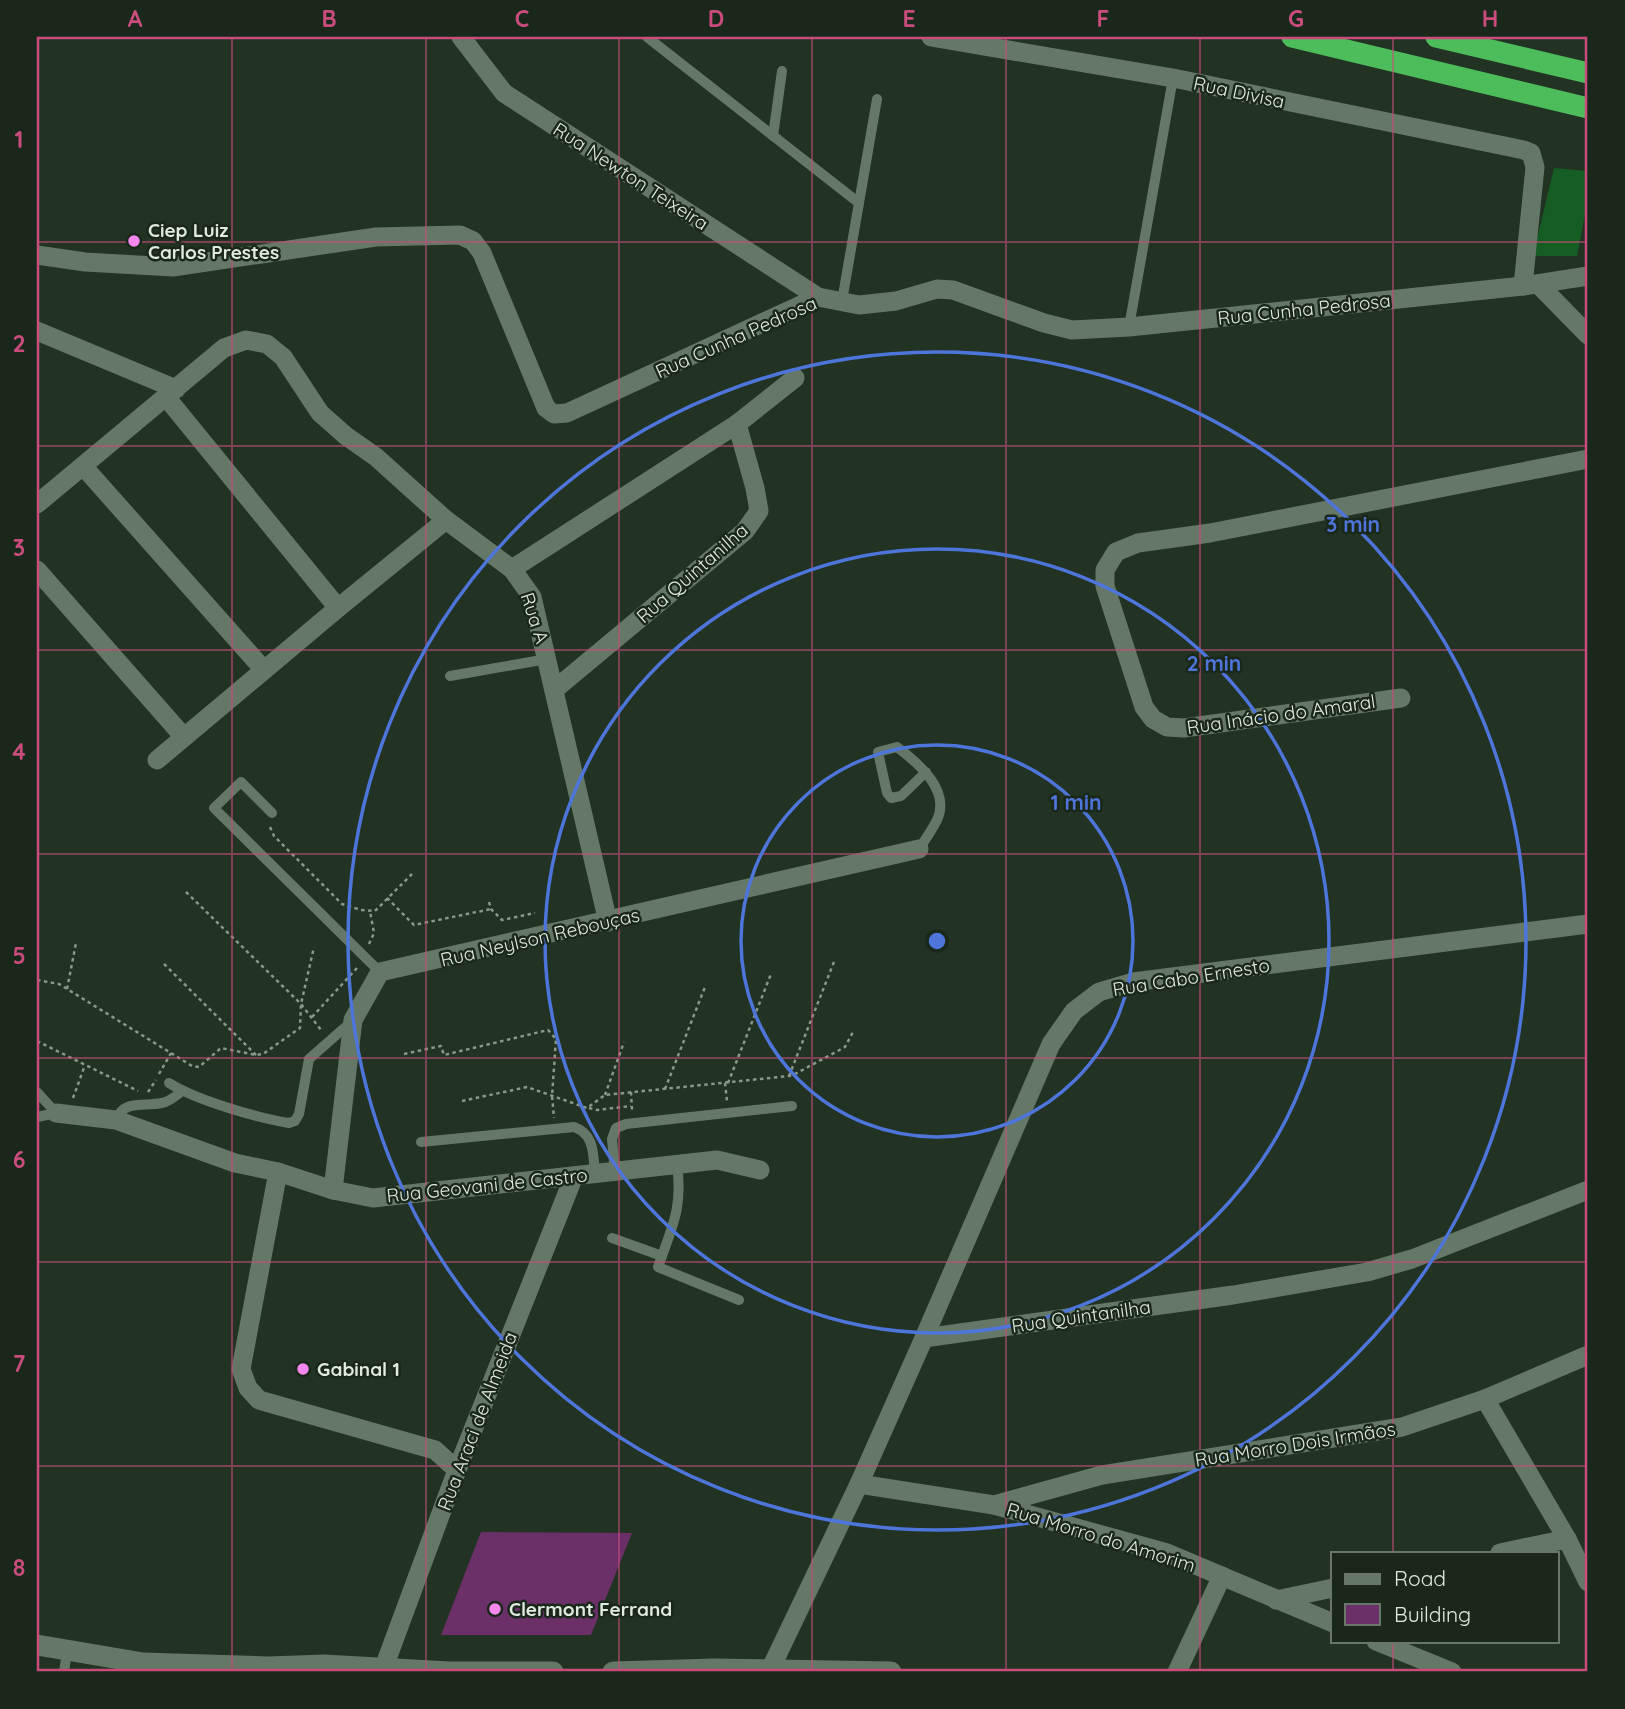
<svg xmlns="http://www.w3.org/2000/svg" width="1625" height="1709" font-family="Quicksand,sans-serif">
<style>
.green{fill:#165d23}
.building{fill:#6c3068}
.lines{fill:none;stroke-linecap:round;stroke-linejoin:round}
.path{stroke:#8a978b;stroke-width:2.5;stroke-dasharray:3.5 3.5;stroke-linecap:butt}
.lane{stroke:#657766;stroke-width:10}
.street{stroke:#657766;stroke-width:19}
.secondary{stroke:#657766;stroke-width:21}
.highway{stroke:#4dbd5c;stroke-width:21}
.grid{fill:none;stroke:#ca4c7c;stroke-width:2;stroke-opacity:0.55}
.ring{fill:none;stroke:#4e75da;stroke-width:3.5}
.poi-dot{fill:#f688ed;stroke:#19281a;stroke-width:2.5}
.labels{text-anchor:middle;stroke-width:5;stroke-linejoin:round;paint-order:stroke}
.street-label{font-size:19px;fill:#e0eae0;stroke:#19281a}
.poi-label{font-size:19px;font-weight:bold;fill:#e0eae0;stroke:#19281a;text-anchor:start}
.centre{fill:#4e75da;stroke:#19281a;stroke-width:3.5}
.ring-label{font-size:21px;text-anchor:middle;font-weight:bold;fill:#4e75da;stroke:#19281a;stroke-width:5;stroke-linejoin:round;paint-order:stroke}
.neatline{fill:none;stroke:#ca4c7c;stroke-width:2.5}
.grid-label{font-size:23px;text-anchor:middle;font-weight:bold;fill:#ca4c7c}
</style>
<rect width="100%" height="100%" fill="#223223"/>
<polygon class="green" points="1554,168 1588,171 1588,199 1577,256 1533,256"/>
<polygon class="building" points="481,1532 632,1533 591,1635 441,1635"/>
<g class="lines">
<g class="path">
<polyline points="270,827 274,836 342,904 361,910 375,911 412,874"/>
<polyline points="186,892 301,1004 321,1030"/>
<polyline points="387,898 414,925 491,909"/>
<polyline points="489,902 491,909 502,920 535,913"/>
<polyline points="369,944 374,933 370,911"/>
<polyline points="164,964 256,1055"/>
<polyline points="37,980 59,984 192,1066 199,1067 221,1048 256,1055 263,1054 300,1028 301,1004 314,947"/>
<polyline points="67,989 76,943"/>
<polyline points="312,1017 357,968"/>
<polyline points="37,1041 138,1091"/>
<polyline points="404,1054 441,1046 444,1055 548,1030 556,1039 552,1096 554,1118"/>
<polyline points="159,1074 171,1053"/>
<polyline points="789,1076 834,962"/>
<polyline points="725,1083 727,1101"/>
<polyline points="728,1083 771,974"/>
<polyline points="665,1089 705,987"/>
<polyline points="148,1092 156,1080"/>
<polyline points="631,1092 632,1110"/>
<polyline points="605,1095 624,1042"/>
<polyline points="73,1098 85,1065"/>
<polyline points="462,1101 527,1087 587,1108 605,1095 789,1076 795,1074 845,1047 853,1032"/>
<polyline points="589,1108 597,1110 631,1106"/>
</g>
<g class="lane">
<polyline points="647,37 859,203"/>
<polyline points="773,136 782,71"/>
<polyline points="842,301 877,99"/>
<polyline points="1129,327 1173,78"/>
<polyline points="450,676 547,659"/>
<polyline points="272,813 241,782 214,808 380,972"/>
<path d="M919,849C925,840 932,830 937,820C951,790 918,763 897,747L878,752L887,793L891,798L901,796L926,772"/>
<path d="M169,1083C196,1100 257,1118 289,1123L295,1121L299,1114L309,1059L350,1023"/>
<polyline points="37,1092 56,1113 37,1117"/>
<path d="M116,1120C124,1099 144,1107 162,1103C169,1102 176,1096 182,1091"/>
<path d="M421,1142L574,1127C595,1134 593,1155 595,1174"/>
<path d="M677,1165C683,1208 672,1227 658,1267L739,1300"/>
<polyline points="615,1172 612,1139 616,1128 626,1124 792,1106"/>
<polyline points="612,1238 662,1256"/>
<polyline points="64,1672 67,1652"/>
</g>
<g class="street">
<polyline points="461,37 504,93 818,297"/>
<polyline points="931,37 1173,78 1524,150 1531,153 1535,167 1523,286"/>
<polyline points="37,255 85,262 173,267 376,237 460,235 473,241 482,253 546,408 554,414 567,413 818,297 859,305 896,301 937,289 953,290 1044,323 1072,330 1129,327 1523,286 1588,276"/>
<polyline points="1538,284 1588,335"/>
<polyline points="37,331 176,389"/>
<polyline points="166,397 338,608"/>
<polyline points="83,466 264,670"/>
<polyline points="37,504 224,348 246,340 267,344 283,357 320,413 346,436 376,457 446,520 512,569 532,597 608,922"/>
<polyline points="512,569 737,424 795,378"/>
<polyline points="37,570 183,736"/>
<polyline points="554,690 745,531 759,511 755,488 737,424"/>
<polyline points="1401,698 1184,728 1167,727 1153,719 1144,707 1105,586 1105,570 1116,552 1138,543 1210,533 1588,459"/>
<polyline points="157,760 338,608 446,520"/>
<polyline points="56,1113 116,1120 235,1163 278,1172 333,1190 373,1198 717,1160 760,1170"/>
<polyline points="278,1172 241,1369 248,1388 259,1400 435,1450 457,1470"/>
<polyline points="333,1190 353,1020 380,972 919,849"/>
<polyline points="924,1338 1051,1044 1074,1011 1099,992 1133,982 1588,924"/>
<polyline points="1485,1399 1567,1539 1588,1582"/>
<polyline points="859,1484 994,1505 1167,1553 1333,1623"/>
<polyline points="994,1505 1102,1475 1402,1427 1485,1399 1588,1355"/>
<polyline points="1500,1553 1567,1539"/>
<polyline points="1276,1600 1333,1588"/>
<polyline points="1376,1641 1452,1672"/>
<polyline points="384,1667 457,1470 574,1176"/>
<polyline points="770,1670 859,1484 924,1338 1233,1295 1367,1272 1412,1259 1588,1190"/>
<polyline points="1177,1672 1222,1576"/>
</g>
<g class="secondary">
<polyline points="37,1645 143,1663 269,1667 324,1665 449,1672 553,1672"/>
<polyline points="613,1672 714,1669 891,1672"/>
</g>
<g class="highway">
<polyline points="1292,37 1588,108"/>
<polyline points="1436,37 1588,73"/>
</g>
</g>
<path class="grid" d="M232,37V1672M426,37V1672M619,37V1672M812,37V1672M1006,37V1672M1200,37V1672M1393,37V1553M37,242H1588M37,446H1588M37,650H1588M37,854H1588M37,1058H1588M37,1262H1588M37,1466H1588M1393,1641V1672"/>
<g class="ring">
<circle cx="937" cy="941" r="196"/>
<circle cx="937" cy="941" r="392"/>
<circle cx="937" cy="941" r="589"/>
</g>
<g class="poi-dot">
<circle cx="134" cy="241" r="7"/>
<circle cx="303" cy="1369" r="7"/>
<circle cx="495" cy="1609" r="7"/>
</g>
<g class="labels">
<g class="street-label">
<text transform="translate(1239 92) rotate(12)" y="7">Rua Divisa</text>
<text transform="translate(631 176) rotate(33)" y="7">Rua Newton Teixeira</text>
<text transform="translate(1304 309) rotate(-6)" y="7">Rua Cunha Pedrosa</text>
<text transform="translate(736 337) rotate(-24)" y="7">Rua Cunha Pedrosa</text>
<text transform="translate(692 573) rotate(-41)" y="7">Rua Quintanilha</text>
<text transform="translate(535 618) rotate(72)" y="7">Rua A</text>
<text transform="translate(1281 714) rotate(-8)" y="7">Rua Inácio do Amaral</text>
<text transform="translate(540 937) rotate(-13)" y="7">Rua Neylson Rebouças</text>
<text transform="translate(1191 977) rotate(-9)" y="7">Rua Cabo Ernesto</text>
<text transform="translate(487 1185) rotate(-6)" y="7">Rua Geovani de Castro</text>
<text transform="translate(1081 1316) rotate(-8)" y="7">Rua Quintanilha</text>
<text transform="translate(477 1421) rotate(-69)" y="7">Rua Araci de Almeida</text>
<text transform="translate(1295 1444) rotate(-9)" y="7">Rua Morro Dois Irmãos</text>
<text transform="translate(1101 1537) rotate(17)" y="7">Rua Morro do Amorim</text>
</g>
<g class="poi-label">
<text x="148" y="237">Ciep Luiz<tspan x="148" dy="22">Carlos Prestes</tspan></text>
<text x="317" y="1376">Gabinal 1</text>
<text x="509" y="1616">Clermont Ferrand</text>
</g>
</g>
<circle cx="937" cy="941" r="10" class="centre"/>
<g class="ring-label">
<text x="1353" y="532">3 min</text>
<text x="1214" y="671">2 min</text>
<text x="1076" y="810">1 min</text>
</g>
<rect width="1625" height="1709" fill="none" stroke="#19281a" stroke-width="77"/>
<rect x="1331" y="1552" width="228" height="91" fill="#19281a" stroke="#697669" stroke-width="2"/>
<rect x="1345" y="1574" width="35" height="10" fill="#657766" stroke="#697669" stroke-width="2"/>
<text x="1394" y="1586" font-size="21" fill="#e0eae0">Road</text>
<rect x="1345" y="1604" width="35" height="21" fill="#6c3068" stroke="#697669" stroke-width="2"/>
<text x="1394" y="1622" font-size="21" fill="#e0eae0">Building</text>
<rect x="38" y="38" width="1548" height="1632" class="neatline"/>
<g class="grid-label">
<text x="135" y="27">A</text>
<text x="329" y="27">B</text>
<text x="522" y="27">C</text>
<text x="716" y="27">D</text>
<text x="909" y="27">E</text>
<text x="1103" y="27">F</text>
<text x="1296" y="27">G</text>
<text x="1490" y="27">H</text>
<text x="19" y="148">1</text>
<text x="19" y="352">2</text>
<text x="19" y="556">3</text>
<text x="19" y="760">4</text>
<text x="19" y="964">5</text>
<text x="19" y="1168">6</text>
<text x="19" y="1372">7</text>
<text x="19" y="1576">8</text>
</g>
</svg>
